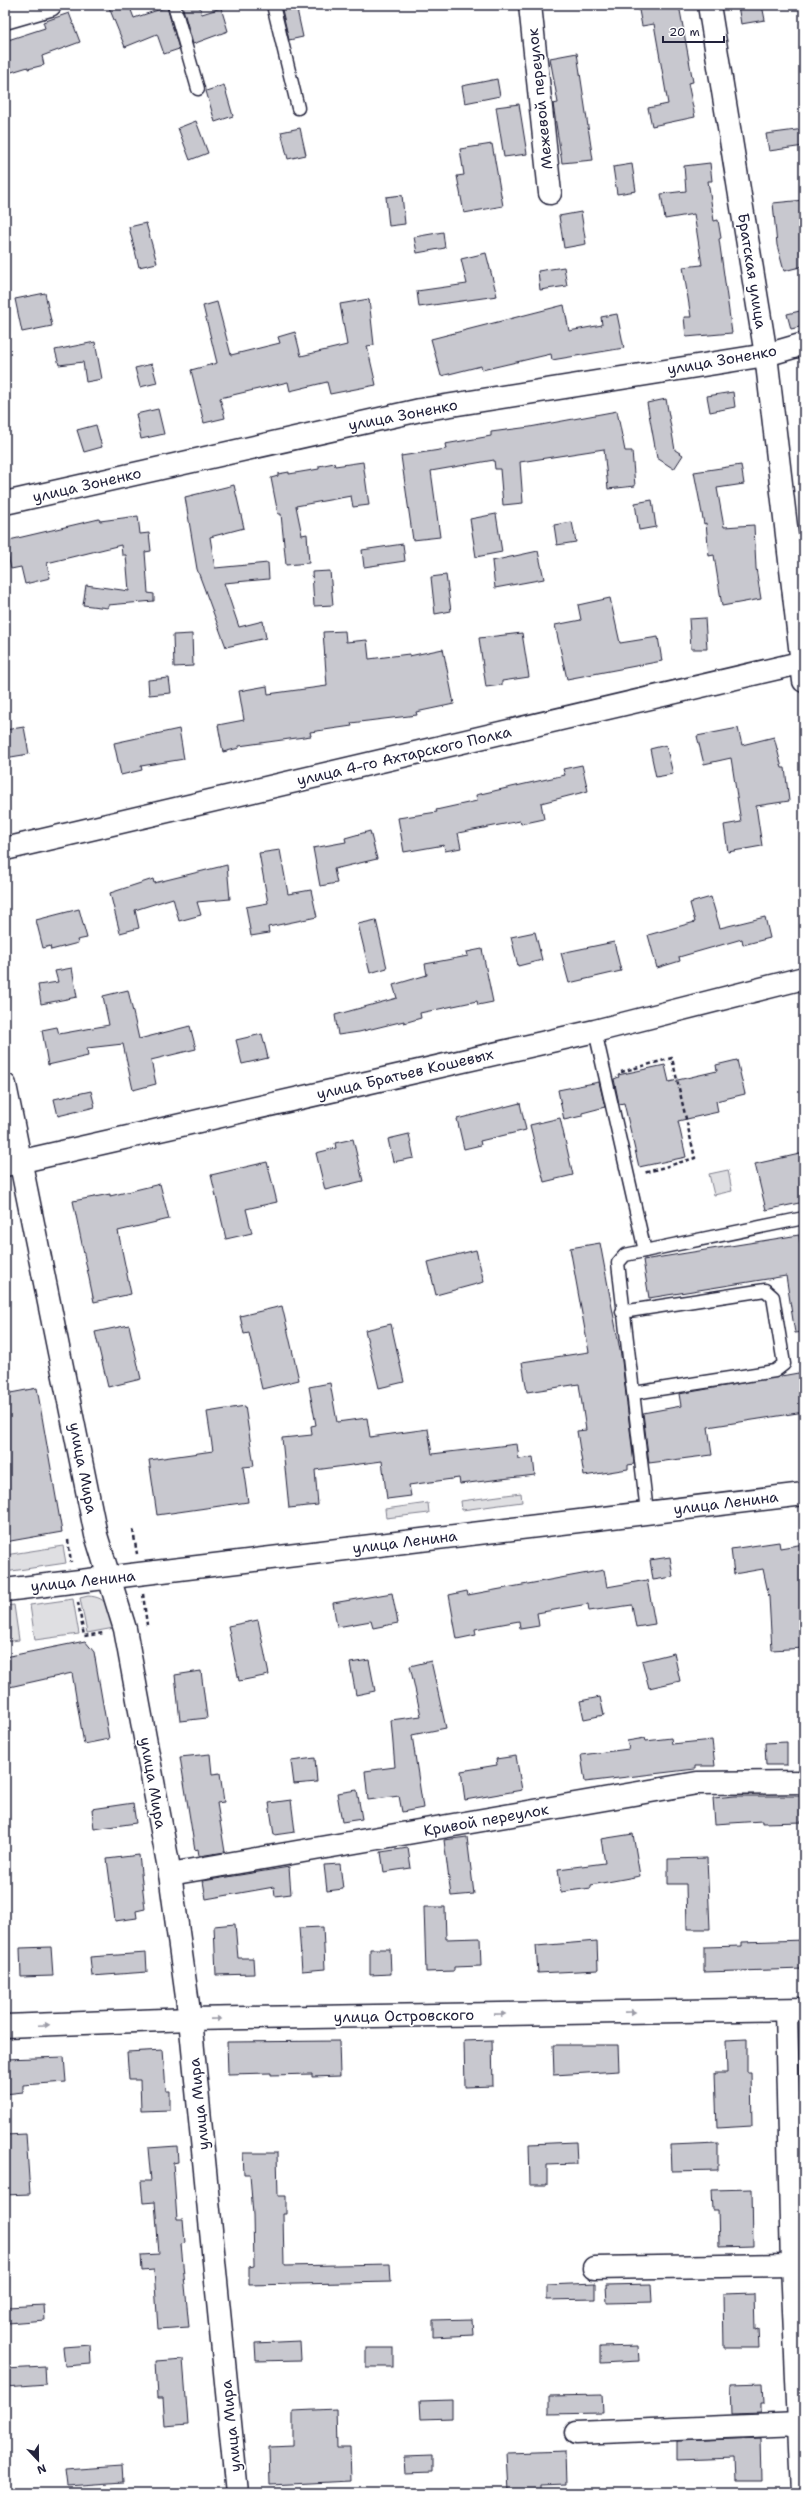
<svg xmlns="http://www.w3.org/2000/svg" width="809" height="2498" font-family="'Shantell Sans',sans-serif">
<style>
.green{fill:#dfdfe2;stroke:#80808e}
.building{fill:#c8c8cf;stroke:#22223b}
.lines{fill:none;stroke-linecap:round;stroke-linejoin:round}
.lane-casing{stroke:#22223b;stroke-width:15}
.street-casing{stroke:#22223b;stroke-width:25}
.path{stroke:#22223b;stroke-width:2.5;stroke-dasharray:4 3;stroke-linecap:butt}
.lane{stroke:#fff;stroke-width:12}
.street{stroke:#fff;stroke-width:22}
.oneway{fill:#9c9ca7}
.labels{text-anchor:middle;stroke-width:3.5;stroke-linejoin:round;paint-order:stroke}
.street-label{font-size:15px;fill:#22223b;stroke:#fff}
</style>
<rect width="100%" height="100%" fill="#fff"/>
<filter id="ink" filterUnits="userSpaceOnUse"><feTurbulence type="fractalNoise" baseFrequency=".025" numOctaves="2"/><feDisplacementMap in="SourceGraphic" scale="8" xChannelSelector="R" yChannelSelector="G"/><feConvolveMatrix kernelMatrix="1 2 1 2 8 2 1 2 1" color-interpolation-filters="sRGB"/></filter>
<g filter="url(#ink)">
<g class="green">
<polygon points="728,1170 732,1191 714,1195 709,1174"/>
<polygon points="521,1493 522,1502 462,1510 461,1501"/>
<polygon points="428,1503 429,1513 386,1518 385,1509"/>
<polygon points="63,1546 66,1563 5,1572 5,1555"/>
<path d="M88,1596C109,1597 110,1610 114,1628L87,1633L80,1598Z"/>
<polygon points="73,1599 79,1634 35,1640 30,1605"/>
<polygon points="14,1605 19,1640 5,1642 5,1606"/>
</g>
<g class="building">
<polygon points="108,5 129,5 134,18 167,7 179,49 164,54 157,34 125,47"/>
<polygon points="182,5 199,5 202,14 221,8 228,31 193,44"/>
<polygon points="281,5 296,5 303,37 289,40"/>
<polygon points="638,5 679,5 693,82 688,83 695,117 652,126 648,108 668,104 654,24 642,26"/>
<polygon points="738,5 762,5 765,20 741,24"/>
<polygon points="69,13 80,42 42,56 44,65 28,69 28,67 5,74 5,41 45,28 43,22"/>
<polygon points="577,53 593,160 562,163 553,104 558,103 550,58"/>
<polygon points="497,79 500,96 465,103 462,86"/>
<polygon points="224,85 233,116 215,122 206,91"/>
<polygon points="519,104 527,154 504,157 496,107"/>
<polygon points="196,121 208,153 190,160 178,128"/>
<polygon points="300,128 306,155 288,159 281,132"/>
<polygon points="804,129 804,146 769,151 766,134"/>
<polygon points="492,144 503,206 464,213 457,176 464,175 460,149"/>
<polygon points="710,163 712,181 708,181 714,221 718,220 721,238 719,239 732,333 686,337 684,317 691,317 683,267 702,265 694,214 665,219 661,194 686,191 684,166"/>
<polygon points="632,164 636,191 617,194 613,167"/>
<polygon points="402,195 405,224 389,226 386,197"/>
<polygon points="804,200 804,266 784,271 777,245 773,203"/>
<polygon points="581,212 586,244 564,248 559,216"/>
<polygon points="146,223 157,263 139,267 129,227"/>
<polygon points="443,232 445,248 417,253 414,237"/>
<polygon points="486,253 497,296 419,307 417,291 467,284 461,259"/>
<polygon points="564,267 567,286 540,290 538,271"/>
<polygon points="45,293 52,326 22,332 15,299"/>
<polygon points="369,299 374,345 367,346 376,385 330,394 327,382 290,391 288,382 220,398 225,418 204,423 191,370 217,363 203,306 217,302 231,355 280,343 278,337 295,332 301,356 347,345 340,304"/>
<polygon points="564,305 569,331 602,325 601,317 617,314 624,348 552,360 551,354 482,370 481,366 441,376 431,339"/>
<polygon points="804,310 804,326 791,329 787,314"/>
<polygon points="95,342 102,379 86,382 83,362 59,365 55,350"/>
<polygon points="152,364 157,383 140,387 135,368"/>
<polygon points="733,392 735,407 710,412 707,396"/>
<polygon points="666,399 675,450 683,455 674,469 657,458 647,403"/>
<polygon points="158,409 164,434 141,439 136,414"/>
<polygon points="617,411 625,451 632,451 635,486 608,489 604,449 520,462 523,503 503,505 500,469 495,469 494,460 431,471 440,537 413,540 401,456 446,449 445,444 491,436 491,432 530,427"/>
<polygon points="96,425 102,447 84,452 77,430"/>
<polygon points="363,462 369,505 353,507 351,496 296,506 302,535 307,534 309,563 286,565 281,514 278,514 271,478 278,476 278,474 289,472 289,474 319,469 319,466 334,463 335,466"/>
<polygon points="741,465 744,484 717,488 724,527 754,525 756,568 761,599 722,606 714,555 709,556 706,523 704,524 694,472"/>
<polygon points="234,485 244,528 210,537 215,568 268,563 269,579 224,583 239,627 263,621 266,638 226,647 197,569 185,497"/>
<polygon points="652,500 656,527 639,530 635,503"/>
<polygon points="496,514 502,552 476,557 470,519"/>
<polygon points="138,516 140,534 149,533 151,551 145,552 148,593 154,594 154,601 108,605 108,608 83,605 86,585 129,591 126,555 122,555 121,545 47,563 50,578 25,584 21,567 11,569 5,541 99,519 100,521"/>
<polygon points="572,522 576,542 557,545 554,525"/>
<polygon points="403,544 405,561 364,567 362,550"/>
<polygon points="538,551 544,579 495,588 492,561"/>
<polygon points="330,571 333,605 314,606 312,572"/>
<polygon points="446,575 451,611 435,614 431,577"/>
<polygon points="610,598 620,643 658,637 662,661 567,679 555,625 581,620 578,605"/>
<polygon points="705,618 707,649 691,649 689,619"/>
<polygon points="345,631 346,642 367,640 369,659 409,654 409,656 443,649 454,704 416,712 417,715 351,723 352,726 310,732 311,736 239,746 239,748 223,752 218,725 244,720 239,691 267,686 268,694 327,686 323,632"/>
<polygon points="522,633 529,677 502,681 502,685 486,687 479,638"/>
<polygon points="192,634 193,666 174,667 173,635"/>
<polygon points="169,678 171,693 149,695 148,680"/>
<polygon points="24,727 29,754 5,758 5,730"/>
<polygon points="738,728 742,745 774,737 782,768 785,768 789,801 756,806 762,846 728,852 724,825 741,822 731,758 704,764 697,736"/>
<polygon points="179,729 184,759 141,766 142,770 121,775 114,743"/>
<polygon points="666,745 673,774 656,777 650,749"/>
<polygon points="582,765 588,791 541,803 544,819 521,824 520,821 458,833 461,848 445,851 444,845 404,852 398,818 437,812 436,810 477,801 476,795 565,775 563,769"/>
<polygon points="370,831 377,859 334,869 337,883 320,886 313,848 346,842 345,838"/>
<polygon points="280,850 288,894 311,890 317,917 268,927 269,933 251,936 246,907 268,903 259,853"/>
<polygon points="227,865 230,899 197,902 201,915 179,921 173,898 135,910 139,928 120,933 110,893 153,879 154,883"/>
<polygon points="711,897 720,928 765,917 770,938 743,945 742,939 679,957 680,961 657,968 648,935 695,922 690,903"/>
<polygon points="79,909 87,938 77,940 78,943 51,950 50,946 43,948 36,920"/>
<polygon points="376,920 387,968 370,973 358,924"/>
<polygon points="535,932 542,960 518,966 511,937"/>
<polygon points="614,942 621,971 569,983 561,953"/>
<polygon points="482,949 493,1002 478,1005 477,1001 420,1013 421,1018 404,1023 404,1021 359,1032 338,1035 335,1015 397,998 393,985 427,975 425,964 468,956 467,952"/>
<polygon points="72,968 77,997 41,1004 38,985 58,982 55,971"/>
<polygon points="128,990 139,1039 190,1026 196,1049 151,1060 156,1084 133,1090 123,1044 87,1048 88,1056 48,1065 42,1030 57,1027 59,1034 109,1025 103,996"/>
<polygon points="262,1034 268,1058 242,1064 236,1040"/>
<polygon points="737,1060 745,1094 716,1101 718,1112 678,1121 686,1157 639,1167 624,1103 619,1104 614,1079 619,1077 618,1075 665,1065 669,1082 717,1071 716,1065"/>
<polygon points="599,1082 605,1107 582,1113 582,1116 564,1120 558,1090"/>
<polygon points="91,1091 95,1107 58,1116 54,1099"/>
<polygon points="520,1103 526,1130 480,1141 481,1145 464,1149 457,1119"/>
<polygon points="560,1118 573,1175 544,1182 530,1125"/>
<polygon points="409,1134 414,1158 393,1162 388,1139"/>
<polygon points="353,1139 363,1181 325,1190 316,1153 336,1148 335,1143"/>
<polygon points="804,1153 804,1202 766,1210 755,1164"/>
<polygon points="267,1162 277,1202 246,1209 252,1233 226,1239 211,1175"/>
<polygon points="160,1184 169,1219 118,1231 131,1294 94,1302 73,1201 110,1194 110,1196"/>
<polygon points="799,1235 804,1267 804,1332 795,1333 786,1276 649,1298 643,1260"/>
<polygon points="600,1243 622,1361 634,1464 628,1465 628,1469 584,1476 577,1431 586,1430 579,1384 527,1392 522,1362 589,1352 570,1248"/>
<polygon points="476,1250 484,1282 436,1295 428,1262"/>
<polygon points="282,1306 299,1380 262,1389 249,1333 244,1334 240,1316"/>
<polygon points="391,1324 404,1382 379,1388 365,1330"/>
<polygon points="129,1325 141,1379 108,1387 95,1332"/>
<polygon points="804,1372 804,1412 708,1427 712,1455 649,1463 643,1413 681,1406 679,1394"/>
<polygon points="330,1383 337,1422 367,1418 370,1437 428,1429 432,1454 517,1444 519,1459 533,1457 535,1475 460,1484 459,1478 409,1485 411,1496 387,1499 382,1461 315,1470 318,1505 289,1508 282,1438 312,1435 311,1426 316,1425 309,1387"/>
<polygon points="37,1388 62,1532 5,1542 5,1394"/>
<polygon points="245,1406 254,1466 243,1467 248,1502 157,1515 149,1460 213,1451 207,1412"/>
<polygon points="779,1542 780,1548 804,1544 804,1648 772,1650 769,1597 763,1569 734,1574 731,1549"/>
<polygon points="670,1557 673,1577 653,1580 650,1560"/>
<polygon points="604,1570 607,1587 647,1580 655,1624 636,1627 632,1605 589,1611 588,1604 537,1613 539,1626 520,1629 519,1621 475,1629 476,1635 457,1639 449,1595 467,1591 468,1595"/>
<polygon points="392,1593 398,1623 373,1628 371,1621 337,1627 333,1603"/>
<polygon points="258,1620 269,1675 239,1681 228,1626"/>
<polygon points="85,1641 94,1652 109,1739 84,1744 72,1673 5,1688 5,1657"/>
<polygon points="674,1653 680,1681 649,1688 642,1661"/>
<polygon points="369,1660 375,1691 356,1695 350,1663"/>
<polygon points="431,1661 446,1728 412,1735 423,1808 402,1812 399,1796 368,1800 365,1771 395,1767 391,1720 421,1716 410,1666"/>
<polygon points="201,1671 207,1718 180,1721 175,1675"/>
<polygon points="600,1697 604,1715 584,1719 580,1701"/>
<polygon points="645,1738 646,1741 671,1738 672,1744 712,1740 715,1766 695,1766 695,1769 585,1782 581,1755 629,1749 627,1741"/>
<polygon points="787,1742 787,1765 766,1765 765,1743"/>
<polygon points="210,1754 212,1774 220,1773 224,1802 217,1803 225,1852 199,1856 198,1849 195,1850 180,1757"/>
<polygon points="516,1756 522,1790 465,1800 461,1771 497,1765 496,1759"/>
<polygon points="315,1758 317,1782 294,1784 291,1761"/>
<polygon points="357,1790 362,1819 342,1822 337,1793"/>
<polygon points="735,1796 804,1796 804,1822 762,1823 762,1821 715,1824 713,1798"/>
<polygon points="291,1800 295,1832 274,1835 269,1803"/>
<polygon points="133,1803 136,1823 94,1829 92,1809"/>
<polygon points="633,1834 640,1876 591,1885 591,1888 561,1892 558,1869 605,1863 601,1839"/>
<polygon points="467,1837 474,1894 451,1896 444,1840"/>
<polygon points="408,1848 411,1868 384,1872 381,1852"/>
<polygon points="139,1855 145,1909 136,1911 137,1918 115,1921 107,1859"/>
<polygon points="707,1858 710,1929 687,1929 686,1884 668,1884 668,1859"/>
<polygon points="340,1864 343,1889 327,1891 324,1865"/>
<polygon points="289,1867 291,1894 275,1896 274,1887 206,1899 203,1881"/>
<polygon points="424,1907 445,1907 446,1939 480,1938 481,1966 454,1967 454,1971 426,1972"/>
<polygon points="235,1924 238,1958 253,1958 254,1974 216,1975 214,1926"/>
<polygon points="323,1927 325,1969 302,1971 299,1928"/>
<polygon points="804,1940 804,1969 704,1972 704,1947 742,1946 742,1942"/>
<polygon points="597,1941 598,1970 538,1973 536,1946"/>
<polygon points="51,1947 53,1976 21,1977 20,1948"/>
<polygon points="370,1949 390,1949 391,1974 370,1975"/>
<polygon points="146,1953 147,1972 92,1976 90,1957"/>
<polygon points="747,2039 747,2072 751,2072 752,2126 717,2128 715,2073 727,2073 726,2040"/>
<polygon points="492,2040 493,2086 465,2087 464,2041"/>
<polygon points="339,2041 340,2076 312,2077 312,2074 271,2075 271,2073 228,2074 227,2042"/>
<polygon points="553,2045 618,2045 619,2071 554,2075"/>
<polygon points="163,2050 166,2091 170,2091 170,2110 141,2111 140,2080 129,2080 127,2052"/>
<polygon points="64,2057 66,2082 23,2085 23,2092 5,2094 5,2059"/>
<polygon points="26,2134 30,2194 5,2195 5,2135"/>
<polygon points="576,2142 577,2164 547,2165 547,2185 530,2185 529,2144"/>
<polygon points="718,2143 718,2170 672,2171 671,2145"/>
<polygon points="177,2146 178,2162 173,2163 177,2220 183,2220 185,2243 181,2244 189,2327 158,2329 154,2270 142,2271 141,2255 159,2254 155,2202 143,2203 141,2181 151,2181 148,2148"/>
<polygon points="243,2153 277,2153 278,2196 286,2196 286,2214 283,2214 284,2266 390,2264 391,2282 249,2285 249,2267 254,2266 253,2215 250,2174 244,2174"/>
<polygon points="752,2189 753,2246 719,2247 718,2210 713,2210 712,2190"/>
<polygon points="595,2283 595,2299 547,2300 547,2285"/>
<polygon points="651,2284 652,2302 607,2303 606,2285"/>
<polygon points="754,2293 755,2330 758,2329 759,2348 724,2348 723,2294"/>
<polygon points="44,2305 45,2320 8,2323 7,2307"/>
<polygon points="472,2319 473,2335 433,2337 433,2320"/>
<polygon points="300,2341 301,2360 256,2361 255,2343"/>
<polygon points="90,2345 91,2364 65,2366 63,2347"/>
<polygon points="638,2346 639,2361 600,2363 600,2347"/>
<rect x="366" y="2348" width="27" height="19"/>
<polygon points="183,2359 188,2424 165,2426 163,2398 158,2398 156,2361"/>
<polygon points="45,2367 46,2384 5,2387 5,2369"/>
<polygon points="763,2383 764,2404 760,2404 760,2413 732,2414 731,2384"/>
<polygon points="602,2395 603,2413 549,2414 549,2396"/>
<polygon points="452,2400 452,2418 421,2419 420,2401"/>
<polygon points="336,2409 337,2448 350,2448 351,2481 270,2485 269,2447 293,2446 293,2411"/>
<polygon points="761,2438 762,2481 737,2481 736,2458 677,2460 677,2441"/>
<polygon points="565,2451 566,2484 541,2485 541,2491 509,2492 507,2453"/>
<polygon points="432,2456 432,2472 405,2473 404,2457"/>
<polygon points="122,2466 123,2482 67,2486 65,2470"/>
</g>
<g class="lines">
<g class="lane-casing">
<g id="lane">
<polyline points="174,5 198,89"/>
<polyline points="273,5 298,108"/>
<polyline points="595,1031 645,1251"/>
<polyline points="622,1312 765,1290 773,1297 784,1364 775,1371 634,1393"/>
<polyline points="647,1512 618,1263 625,1255 804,1218"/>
</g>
</g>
<g class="street-casing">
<g id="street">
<polyline points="530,5 550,193"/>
<polyline points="709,5 766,355 804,681"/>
<polyline points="5,18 50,5"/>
<polyline points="5,503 420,410 766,355 804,344"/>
<polyline points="5,849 804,662"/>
<polyline points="5,1085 96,1535 125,1629 170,1874 190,2019 237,2493"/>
<polyline points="5,1165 595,1031 804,978"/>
<polyline points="5,1590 804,1494"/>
<polyline points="170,1874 697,1783 804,1782"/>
<polyline points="786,2010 792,2265 802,2493"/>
<polyline points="5,2026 190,2019 804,2009"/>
<polyline points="594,2268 792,2265"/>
<polyline points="576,2433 800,2424"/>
</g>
</g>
<g class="path">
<polyline points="621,1072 672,1058 695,1158 644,1173"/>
<polyline points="133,1530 137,1554"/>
<polyline points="68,1540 71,1562"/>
<polyline points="143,1594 147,1625"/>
<polyline points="78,1602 84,1636 104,1633"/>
</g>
<use href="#lane" class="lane"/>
<use href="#street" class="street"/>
</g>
<defs><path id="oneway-solid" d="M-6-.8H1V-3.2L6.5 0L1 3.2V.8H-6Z"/></defs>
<g class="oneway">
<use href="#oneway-solid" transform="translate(630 2012) rotate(-1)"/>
<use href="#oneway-solid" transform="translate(500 2014) rotate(-1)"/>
<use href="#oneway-solid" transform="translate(216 2019) rotate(-1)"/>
<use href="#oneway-solid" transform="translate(44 2025) rotate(-2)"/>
</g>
</g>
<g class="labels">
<g class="street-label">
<text transform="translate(540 99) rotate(-96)" y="5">Межевой переулок</text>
<text transform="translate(752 271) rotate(81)" y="5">Братская улица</text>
<text transform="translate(722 360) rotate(-10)" y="5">улица Зоненко</text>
<text transform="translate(403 415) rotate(-11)" y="5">улица Зоненко</text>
<text transform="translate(87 485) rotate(-13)" y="5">улица Зоненко</text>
<text transform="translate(404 756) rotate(-13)" y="5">улица 4-го Ахтарского Полка</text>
<text transform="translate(405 1074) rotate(-13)" y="5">улица Братьев Кошевых</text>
<text transform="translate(83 1468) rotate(79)" y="5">улица Мира</text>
<text transform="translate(726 1503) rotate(-7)" y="5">улица Ленина</text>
<text transform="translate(405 1542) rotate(-7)" y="5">улица Ленина</text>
<text transform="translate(83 1581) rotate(-6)" y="5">улица Ленина</text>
<text transform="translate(153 1783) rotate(80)" y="5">улица Мира</text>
<text transform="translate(486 1820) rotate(-10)" y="5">Кривой переулок</text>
<text transform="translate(404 2016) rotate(-1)" y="5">улица Островского</text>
<text transform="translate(199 2104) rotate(-96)" y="5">улица Мира</text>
<text transform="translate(231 2426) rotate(-96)" y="5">улица Мира</text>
</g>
</g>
<rect width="809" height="2498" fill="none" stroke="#fff" stroke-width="20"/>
<rect x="10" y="10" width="789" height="2478" fill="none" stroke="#22223b" stroke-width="1.5" filter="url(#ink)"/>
<g transform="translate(38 2460) rotate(158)" stroke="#ffffff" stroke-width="3" paint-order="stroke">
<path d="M0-3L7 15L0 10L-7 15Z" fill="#22223b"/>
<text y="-6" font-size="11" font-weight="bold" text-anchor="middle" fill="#22223b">N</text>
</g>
<path d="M663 36v6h61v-6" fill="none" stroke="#22223b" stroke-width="2"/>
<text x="669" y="36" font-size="12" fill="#22223b" stroke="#ffffff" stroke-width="3" paint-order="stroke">20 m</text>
</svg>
